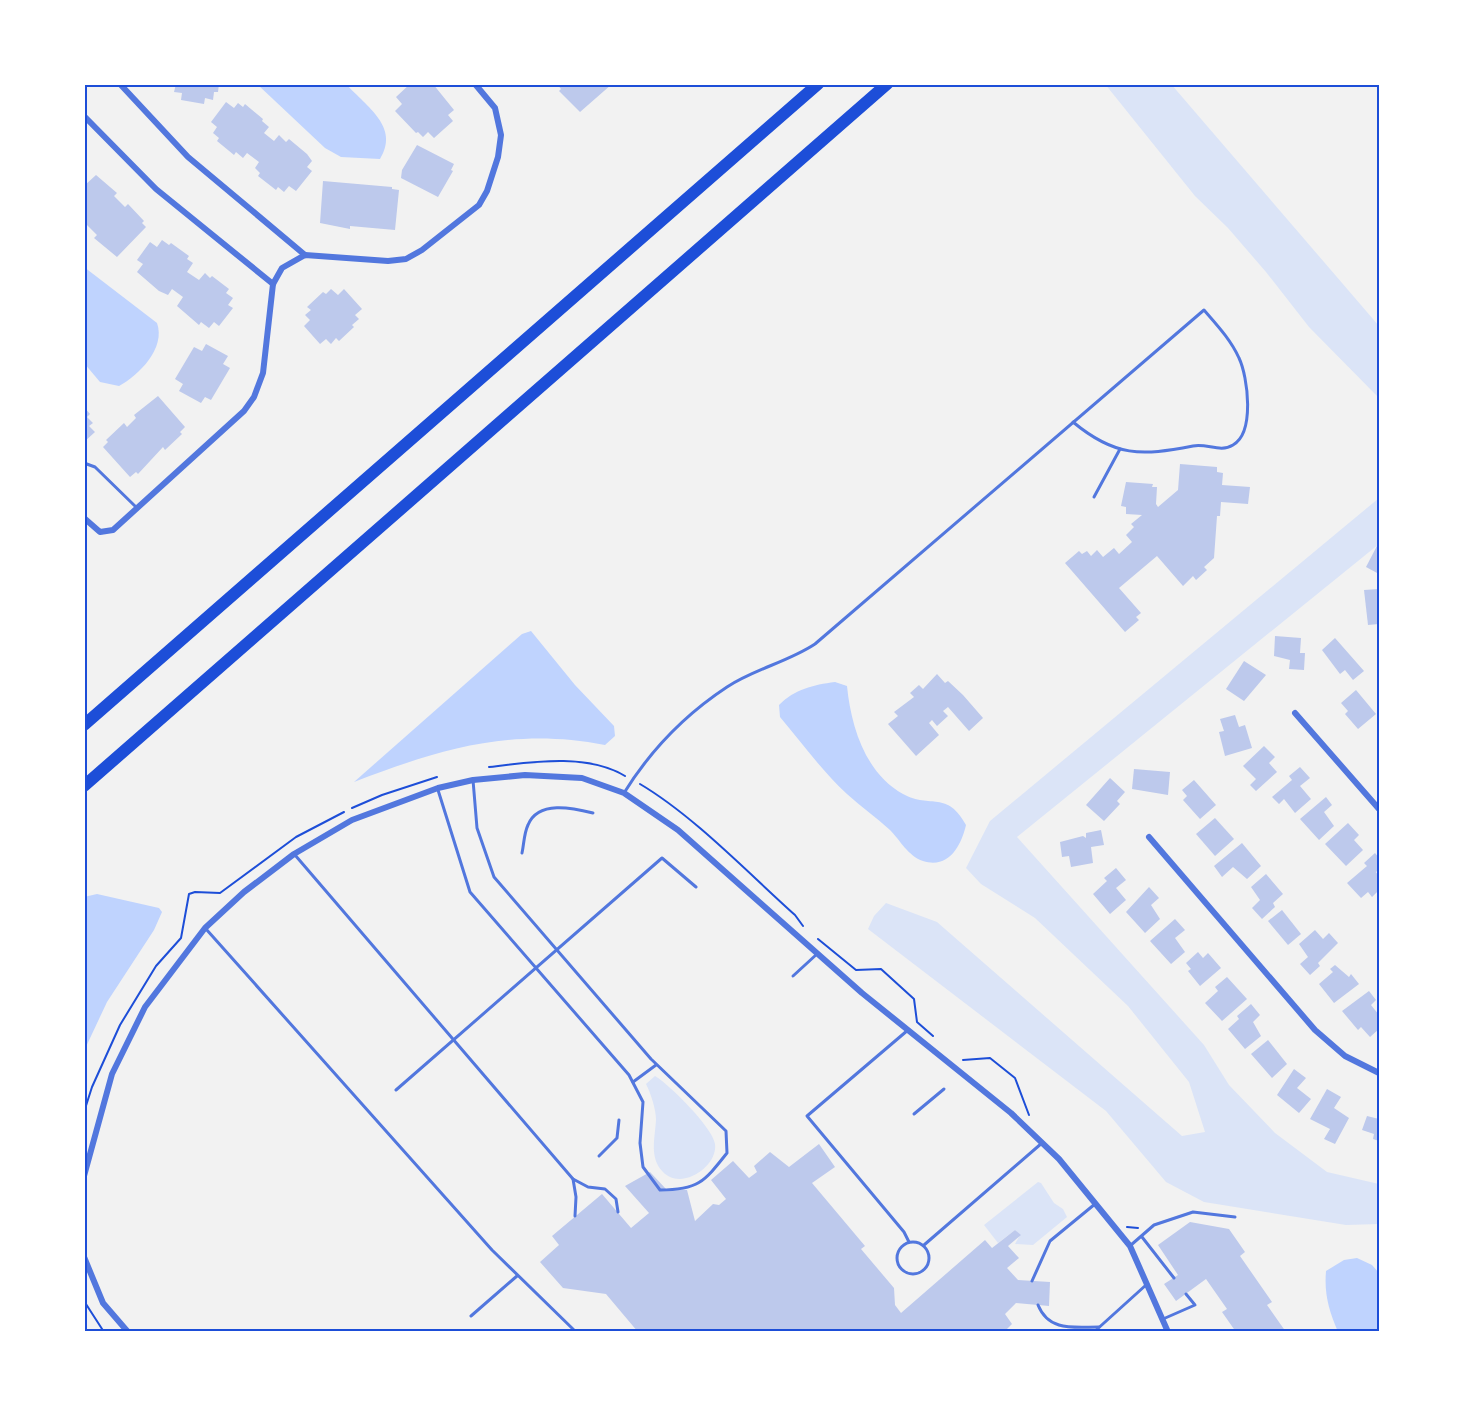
<svg xmlns="http://www.w3.org/2000/svg" width="1463" height="1416" font-family="Cabin,sans-serif">
<style>
.green{fill:#dbe4f7}
.water{fill:#bfd3fe}
.building{fill:#bdc9ec}
.lines{fill:none;stroke-linecap:round;stroke-linejoin:round}
.path{stroke:#1d4ed8;stroke-width:2}
.service{stroke:#5277de;stroke-width:3}
.minor{stroke:#5277de;stroke-width:6}
.motorway{stroke:#1d4ed8;stroke-width:12}
.neatline{fill:none;stroke:#1d4ed8;stroke-width:2}
</style>
<rect width="100%" height="100%" fill="#f2f2f2"/>
<g class="green">
<polygon points="1105,84 1171,84 1379,326 1379,398 1309,327 1266,272 1228,228 1195,196"/>
<polygon points="1379,498 1379,544 1017,837 1204,1045 1229,1085 1275,1133 1327,1172 1379,1184 1379,1224 1346,1225 1204,1202 1166,1182 1106,1111 868,929 874,916 886,903 937,922 1182,1136 1205,1132 1189,1082 1128,1006 1035,918 981,884 966,868 990,821"/>
<path d="M655,1076C670,1085 713,1128 715,1144C718,1167 681,1191 663,1172C649,1158 655,1138 656,1120C656,1109 651,1094 646,1084Z"/>
<polygon points="1038,1182 1041,1183 1054,1203 1063,1209 1067,1217 1033,1245 1015,1244 1020,1235 1015,1230 998,1243 984,1225"/>
</g>
<g class="water">
<path d="M257,84H346C367,107 400,127 380,159L341,157L325,148Z"/>
<path d="M84,267L157,323C166,348 139,375 119,386L100,382L84,363Z"/>
<path d="M531,631L575,685L614,726L615,736L605,745C512,727 440,749 354,782L522,634Z"/>
<path d="M835,682L847,686C851,726 865,773 903,794C931,809 947,790 966,825C961,846 949,869 923,861C908,856 900,840 890,830C876,817 861,807 847,794C822,771 802,743 780,717L779,705C795,689 813,685 835,682Z"/>
<polygon points="97,894 159,908 162,912 154,930 107,1002 84,1051 84,897"/>
<path d="M1357,1258L1372,1265L1379,1273V1332H1338C1329,1311 1324,1294 1326,1271L1344,1260Z"/>
</g>
<g class="building">
<polygon points="176,84 219,84 218,92 214,92 213,100 205,98 204,104 181,100 182,93 174,92"/>
<polygon points="410,84 433,84 454,110 448,115 453,121 434,138 428,132 423,137 418,132 416,133 395,111 402,104 396,97"/>
<polygon points="557,84 612,84 580,112 559,91 561,89"/>
<polygon points="226,102 234,108 238,103 243,107 245,104 263,119 262,121 269,127 264,133 274,141 279,135 286,142 289,139 307,154 312,161 307,167 312,171 296,191 289,186 284,192 278,187 276,190 258,176 260,173 255,168 259,162 247,153 243,158 236,152 234,155 217,141 219,138 213,133 217,127 211,122"/>
<polygon points="417,145 454,164 451,170 453,171 438,197 401,178 402,170"/>
<polygon points="96,175 117,193 114,196 125,207 128,204 144,221 142,223 146,227 117,257 94,238 97,235 86,224 84,227 84,186"/>
<polygon points="323,181 392,187 392,189 399,190 395,230 350,226 350,229 320,223"/>
<polygon points="162,240 169,245 171,243 189,256 187,259 193,263 187,272 199,280 205,273 210,278 212,276 229,289 226,293 233,298 228,305 233,308 219,326 214,322 209,328 201,322 199,325 177,306 183,297 172,289 168,295 159,291 137,272 143,264 137,260 150,242 157,247"/>
<polygon points="331,289 338,295 344,289 362,309 355,315 359,319 352,325 354,327 339,341 336,338 331,344 326,339 320,344 304,326 310,320 305,315 311,310 307,307 323,292 326,294"/>
<polygon points="206,344 228,356 223,364 230,368 211,400 205,397 201,403 179,391 183,384 175,379 194,347 202,351"/>
<polygon points="158,396 185,427 180,432 182,434 165,450 163,447 138,474 136,472 130,477 103,447 108,442 106,440 124,423 127,427 136,418 134,415"/>
<polygon points="84,407 90,414 87,417 93,423 89,426 95,432 84,442"/>
<polygon points="1180,464 1217,467 1217,472 1223,473 1222,485 1250,487 1248,504 1221,502 1220,516 1217,516 1214,558 1204,567 1207,570 1196,580 1193,576 1183,586 1157,556 1119,588 1141,613 1136,617 1139,620 1125,632 1065,563 1079,551 1082,554 1087,551 1091,556 1097,550 1103,557 1114,548 1119,554 1132,542 1126,535 1134,527 1131,524 1142,515 1126,514 1126,507 1121,506 1126,482 1153,484 1152,487 1157,487 1156,504 1158,507 1178,490"/>
<polygon points="1379,542 1379,574 1366,567"/>
<polygon points="1379,589 1379,624 1368,625 1364,590"/>
<polygon points="1275,636 1301,638 1300,653 1305,653 1304,670 1289,669 1290,660 1274,656"/>
<polygon points="1335,638 1364,671 1353,680 1345,670 1340,674 1322,650"/>
<polygon points="1244,661 1266,675 1244,701 1226,689"/>
<polygon points="937,674 945,683 948,681 963,695 983,718 969,731 948,707 943,711 948,716 937,726 932,720 929,723 939,735 916,756 888,724 898,716 894,712 914,697 910,693 919,685 923,689"/>
<polygon points="1356,690 1376,714 1358,729 1345,714 1348,711 1341,703"/>
<polygon points="1235,715 1239,727 1245,725 1252,748 1225,756 1219,732 1224,731 1220,719"/>
<polygon points="1264,746 1275,757 1269,763 1277,772 1256,791 1250,785 1256,779 1243,766"/>
<polygon points="1300,767 1310,778 1300,786 1311,799 1295,813 1284,799 1279,804 1272,797 1292,780 1289,776"/>
<polygon points="1134,769 1170,772 1168,795 1132,789"/>
<polygon points="1110,778 1125,792 1117,801 1120,804 1104,821 1086,805"/>
<polygon points="1194,780 1216,805 1200,819 1183,800 1187,796 1182,790"/>
<polygon points="1326,797 1332,805 1324,812 1334,826 1319,840 1300,819"/>
<polygon points="1215,818 1234,839 1215,856 1196,834"/>
<polygon points="1348,823 1359,835 1354,840 1363,850 1346,866 1325,844"/>
<polygon points="1101,830 1104,845 1091,847 1093,863 1071,867 1069,856 1062,857 1060,842 1083,836 1086,838 1086,833"/>
<polygon points="1242,843 1261,866 1247,879 1233,867 1222,877 1214,866"/>
<polygon points="1375,853 1379,858 1379,869 1376,872 1379,877 1379,890 1372,897 1368,892 1361,898 1347,883 1367,866 1364,863"/>
<polygon points="1116,868 1126,880 1116,888 1126,900 1110,914 1093,894 1107,881 1104,878"/>
<polygon points="1266,874 1283,894 1273,903 1275,907 1262,919 1252,908 1260,900 1251,887"/>
<polygon points="1149,887 1159,898 1151,905 1160,919 1145,933 1126,912"/>
<polygon points="1282,910 1301,934 1288,945 1268,921"/>
<polygon points="1175,919 1185,930 1175,938 1185,952 1171,964 1150,941"/>
<polygon points="1315,930 1323,939 1329,933 1338,943 1318,963 1320,966 1310,975 1300,964 1308,957 1299,944"/>
<polygon points="1198,952 1203,958 1208,953 1221,968 1200,986 1188,971 1191,969 1186,963"/>
<polygon points="1335,965 1349,977 1351,974 1359,984 1334,1003 1319,984 1333,972 1330,969"/>
<polygon points="1227,977 1247,999 1222,1021 1205,1003 1218,991 1215,987"/>
<polygon points="1369,991 1376,1000 1371,1005 1379,1015 1379,1029 1370,1037 1361,1027 1358,1030 1342,1011"/>
<polygon points="1251,1004 1260,1015 1253,1022 1261,1036 1245,1049 1228,1029 1239,1019 1237,1016"/>
<polygon points="1268,1040 1287,1064 1272,1078 1251,1054"/>
<polygon points="1294,1069 1306,1078 1297,1088 1311,1099 1299,1113 1277,1095"/>
<polygon points="1327,1089 1341,1097 1334,1108 1349,1118 1335,1144 1324,1139 1330,1129 1310,1119"/>
<polygon points="1367,1116 1379,1119 1379,1141 1373,1139 1374,1134 1362,1130"/>
<polygon points="819,1144 835,1167 812,1183 865,1246 861,1249 894,1288 895,1305 901,1313 985,1240 992,1248 1015,1230 1021,1235 1008,1246 1019,1258 1007,1268 1018,1280 1050,1282 1049,1306 1016,1303 1005,1314 1012,1324 1004,1332 638,1332 606,1294 563,1288 540,1262 559,1245 552,1236 602,1194 631,1228 649,1213 625,1186 650,1172 666,1189 687,1190 695,1221 713,1204 719,1205 726,1199 711,1180 733,1161 749,1178 757,1172 754,1166 770,1152 789,1167"/>
<polygon points="1190,1222 1229,1229 1245,1252 1240,1256 1272,1302 1267,1305 1286,1332 1236,1332 1222,1312 1227,1309 1206,1279 1176,1301 1164,1284 1178,1275 1158,1245"/>
</g>
<g class="lines">
<g class="path">
<path d="M489,767C531,762 587,753 625,776"/>
<path d="M640,784C694,816 748,873 795,915L803,926"/>
<polyline points="352,808 382,795 437,777"/>
<polyline points="818,939 856,970 881,969 914,999 917,1022 933,1036"/>
<polyline points="963,1060 990,1058 1015,1078 1029,1115"/>
<polyline points="84,1112 92,1087 120,1025 156,966 181,938 189,894 195,892 220,893 296,837 344,812"/>
<polyline points="1127,1227 1138,1228"/>
<polyline points="84,1301 104,1332"/>
</g>
<g class="service">
<polyline points="84,463 95,467 136,507"/>
<polyline points="1094,497 1120,449"/>
<path d="M438,790L470,892L629,1075L643,1102L640,1143L643,1167L660,1190C698,1190 704,1182 727,1153L726,1131L651,1059L494,877L477,828L473,780"/>
<path d="M624,793C650,751 686,714 727,687C754,669 788,662 815,644L1204,310C1217,325 1231,340 1239,358C1248,377 1255,433 1233,445C1220,453 1207,443 1193,446C1141,456 1115,457 1073,422"/>
<path d="M522,853C524,844 524,833 528,825C538,800 573,808 593,813"/>
<polyline points="295,855 573,1179"/>
<polyline points="206,929 492,1250 576,1332"/>
<polyline points="793,976 817,954"/>
<polyline points="908,1030 807,1116 904,1232 909,1242"/>
<polyline points="633,1082 656,1065"/>
<polyline points="396,1090 662,858 696,887"/>
<polyline points="914,1114 944,1089"/>
<polyline points="599,1156 617,1138 619,1120"/>
<polyline points="575,1216 576,1197 573,1179 588,1187 605,1189 616,1199 618,1212"/>
<polyline points="1142,1237 1174,1278"/>
<circle cx="913" cy="1258" r="16"/>
<polyline points="924,1245 1042,1143"/>
<polyline points="1131,1245 1154,1225 1193,1212 1235,1217"/>
<polyline points="1032,1281 1050,1241 1095,1204"/>
<path d="M1038,1305C1049,1332 1074,1327 1099,1327"/>
<polyline points="471,1316 517,1276"/>
<polyline points="1163,1319 1195,1305 1186,1294"/>
<polyline points="1094,1332 1146,1285"/>
</g>
<g class="minor">
<polyline points="120,84 188,157 305,255"/>
<polyline points="84,116 156,189 273,284"/>
<polyline points="84,518 100,532 113,530 244,411 254,397 263,373 273,284 282,268 305,255 388,261 406,259 422,250 479,205 487,191 498,157 501,135 495,108 475,84"/>
<polyline points="1295,713 1379,809"/>
<polyline points="1149,837 1315,1030 1345,1056 1379,1073"/>
<polyline points="84,1176 112,1074 145,1007 205,928 244,892 294,854 352,820 438,788 473,780 525,775 582,778 624,793 678,830 862,993 1011,1113 1059,1159 1130,1246 1168,1332"/>
<polyline points="84,1257 103,1303 128,1332"/>
</g>
<g class="motorway">
<polyline points="84,725 818,84"/>
<polyline points="84,786 887,84"/>
</g>
</g>
<rect width="1463" height="1416" fill="none" stroke="#ffffff" stroke-width="171"/>
<rect x="86" y="86" width="1292" height="1244" class="neatline"/>
</svg>
